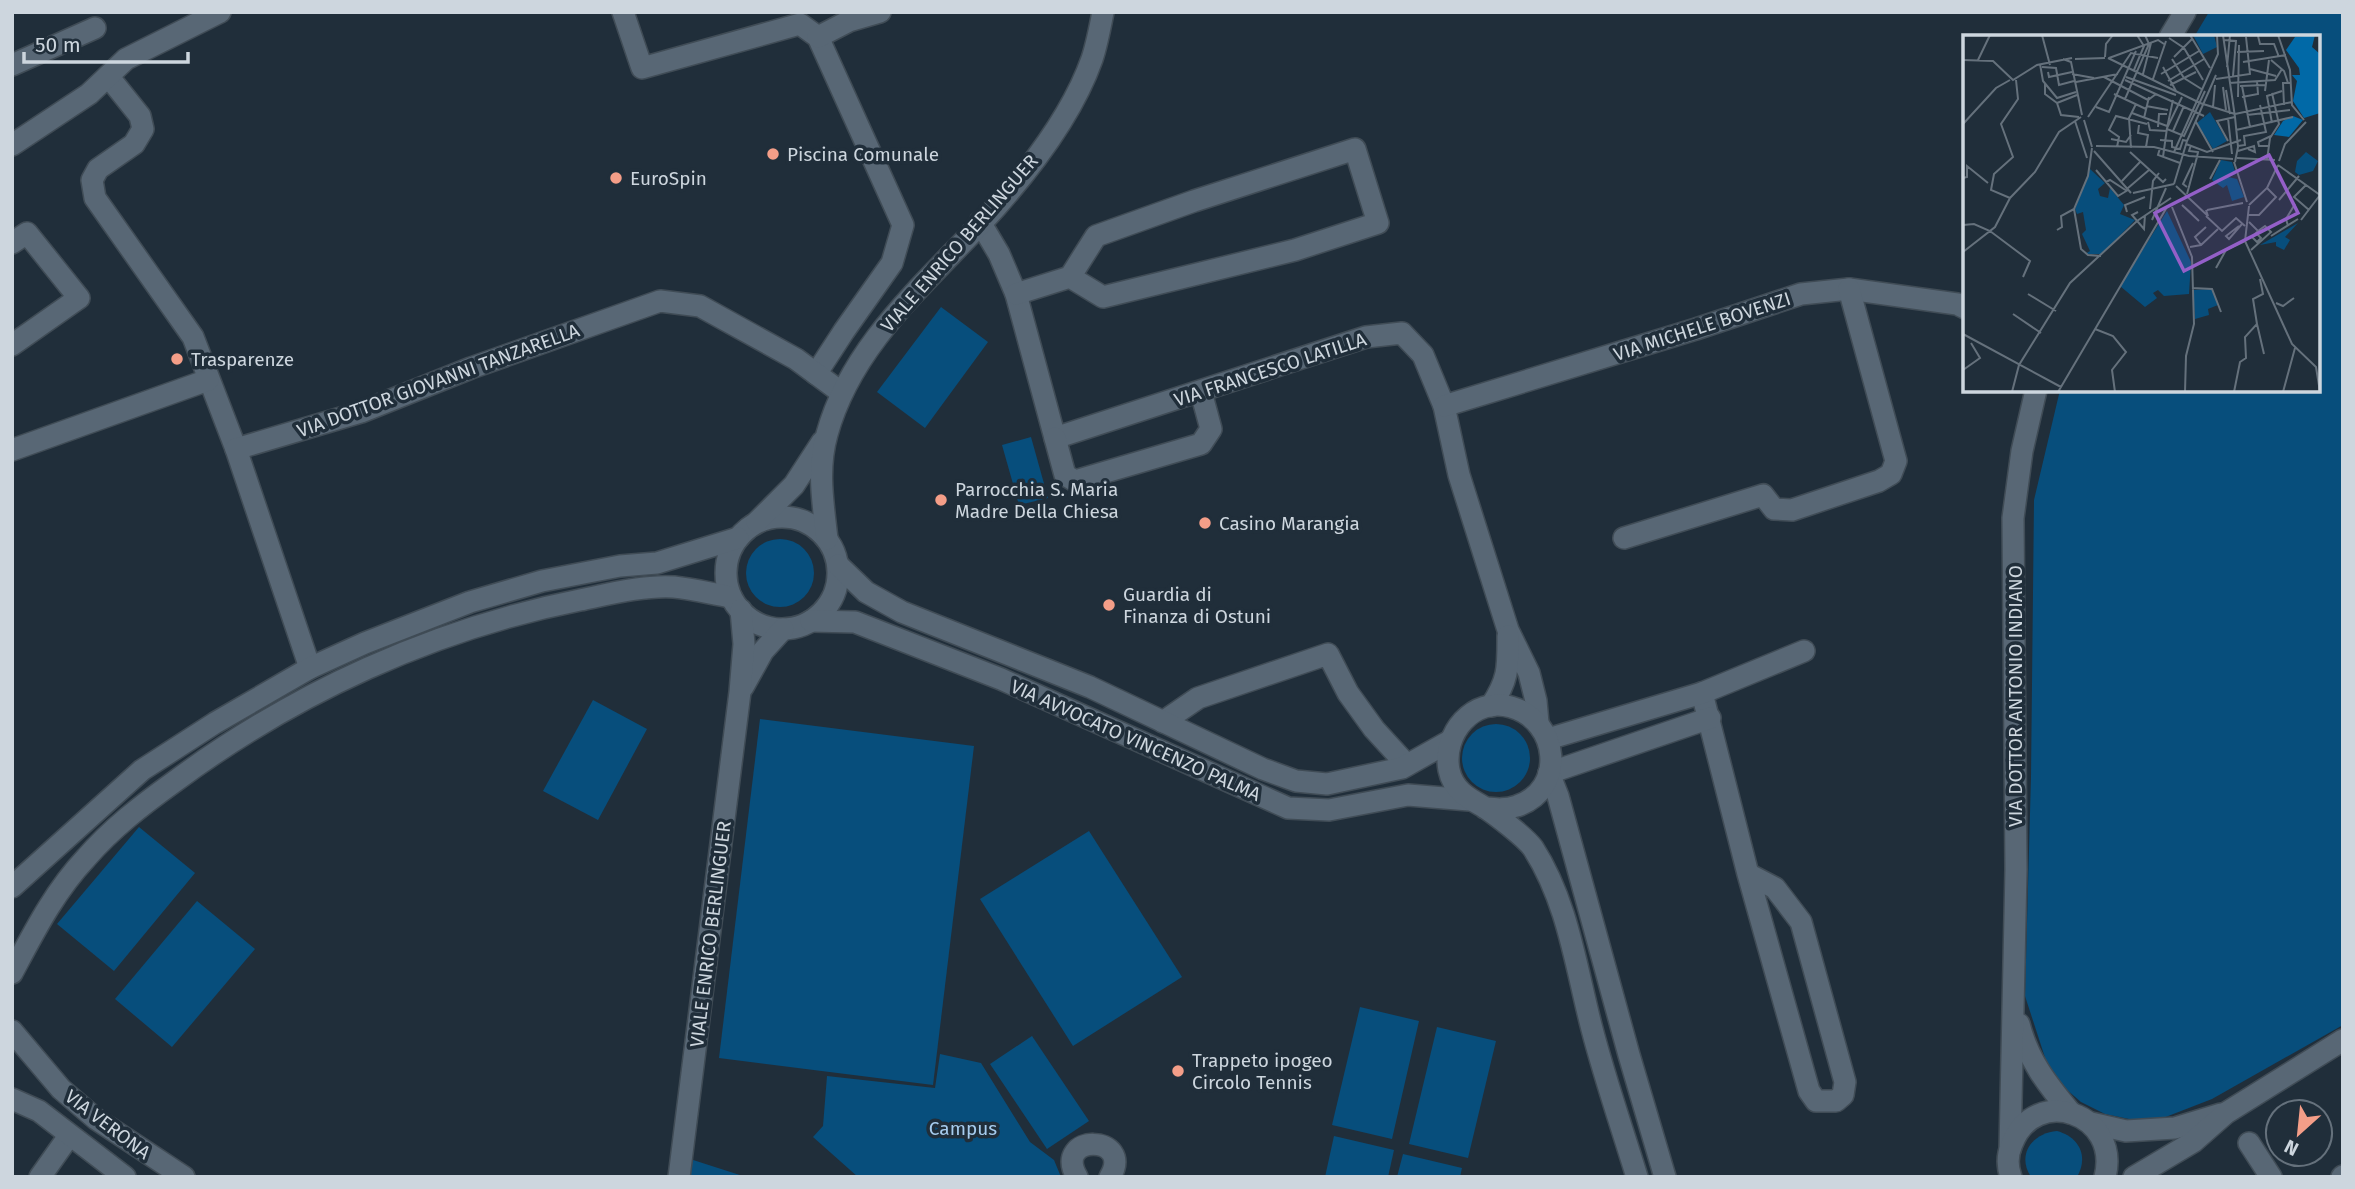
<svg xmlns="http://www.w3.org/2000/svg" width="2355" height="1189" font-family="'Fira Sans',sans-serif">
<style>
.green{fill:#074e7c}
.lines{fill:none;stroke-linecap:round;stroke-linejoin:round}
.street-casing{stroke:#404c56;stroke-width:24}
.secondary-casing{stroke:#404c56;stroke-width:24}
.street{stroke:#586775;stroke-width:21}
.secondary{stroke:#586775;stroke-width:21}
.poi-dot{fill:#f49e88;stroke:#202e3a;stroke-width:2.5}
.labels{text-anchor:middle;stroke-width:7;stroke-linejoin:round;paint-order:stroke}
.poi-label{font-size:19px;fill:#cdd6de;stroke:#202e3a;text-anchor:start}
.street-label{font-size:19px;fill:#cdd6de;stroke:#202e3a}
.park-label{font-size:19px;fill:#a6ccee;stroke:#202e3a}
.inset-road{fill:none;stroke:#65717c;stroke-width:2}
.view{fill:#945fc8;fill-opacity:0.15;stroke:#945fc8;stroke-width:3.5}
.inset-edge{fill:none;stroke:#cdd6de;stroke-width:3.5}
</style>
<rect width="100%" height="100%" fill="#202e3a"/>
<g class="green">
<polygon points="2209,12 2343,12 2343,1025 2212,1099 2163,1118 2134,1120 2105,1114 2081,1102 2051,1076 2025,996 2031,777 2034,500 2060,390 2318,390 2318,37 2194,37"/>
<polygon points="941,307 988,342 925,428 877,392"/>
<polygon points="1031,437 1048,498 1019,505 1002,445"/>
<circle cx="780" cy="573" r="34"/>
<polygon points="593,700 647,729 598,820 543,791"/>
<polygon points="760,719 974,746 933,1085 719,1058"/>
<circle cx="1496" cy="758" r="34"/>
<polygon points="139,827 195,873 114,971 57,924"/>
<polygon points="1089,831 1182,977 1073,1046 980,899"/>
<polygon points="197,901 255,949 172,1047 115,999"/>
<polygon points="1360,1007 1419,1021 1392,1139 1332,1125"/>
<polygon points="1437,1027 1496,1041 1468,1158 1409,1144"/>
<polygon points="1032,1036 1089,1121 1047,1149 990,1064"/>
<polygon points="940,1054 981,1063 1030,1142 1054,1160 1061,1177 858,1177 813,1137 823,1126 827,1076 935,1088"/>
<path d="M2057,1131C2079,1137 2089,1156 2077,1177H2031C2016,1154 2033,1133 2057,1131Z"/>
<polygon points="1334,1136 1394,1150 1388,1177 1325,1177"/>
<polygon points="1403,1154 1462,1168 1460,1177 1397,1177"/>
<polygon points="690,1159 746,1177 687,1177"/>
</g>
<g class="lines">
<g class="street-casing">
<g id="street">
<polyline points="623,12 642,68 800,24 818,37 903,225 892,263 844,331 816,374"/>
<polyline points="818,37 849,21 880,12"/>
<polyline points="12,65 95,28"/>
<polyline points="108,76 140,116 143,129 134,144 98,169 92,180 95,198 193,337 236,449"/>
<polyline points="12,145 89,94 126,59 220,12"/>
<polyline points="980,222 999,254 1016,294 1055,438 1366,337 1402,333 1423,355 1444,406 1459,475 1508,630 1529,673 1536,701 1538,723"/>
<polyline points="12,243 27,233 79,298 12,345"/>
<polyline points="1016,294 1070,277 1096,236 1194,201 1355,149 1378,223 1295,250 1103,297 1070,277"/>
<polyline points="1444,406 1696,329 1801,294 1849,289 1957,304 1965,308"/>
<polyline points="1055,438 1065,475 1075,481 1201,444 1211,429 1201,392"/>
<polyline points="12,450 208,380"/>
<polyline points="1624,538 1763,495 1774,509 1792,510 1879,481 1891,474 1896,461 1849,289"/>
<polyline points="310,668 236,449 361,412 471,368 660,301 700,306 796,359 842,393"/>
<polyline points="1702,693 1748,874 1809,1091 1816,1101 1836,1101 1843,1095 1845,1082 1801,922 1775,888 1748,874"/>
<path d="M1491,706C1509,679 1508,667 1508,636"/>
<polyline points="1163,722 1198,698 1328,654 1348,693 1374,729 1407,765"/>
<polyline points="1548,739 1702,693 1804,651"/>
<polyline points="1549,773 1710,718"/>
<polyline points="2249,1143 2271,1177"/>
<polyline points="40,1177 69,1136"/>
<path d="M1077,1177C1052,1133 1135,1134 1110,1177"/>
<polyline points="2342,1177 2343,1176"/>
</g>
</g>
<g class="secondary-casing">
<g id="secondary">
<polyline points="2170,37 2185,12"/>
<circle cx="782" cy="573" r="56"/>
<polyline points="757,522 794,485 822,442"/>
<path d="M827,539C823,503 817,469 827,434C853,339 935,276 997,206C1035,163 1073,113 1092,59C1097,44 1100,28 1103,12"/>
<polyline points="838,565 866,592 902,612 1090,687 1263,769 1296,781 1327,784 1402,768 1450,741"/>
<polyline points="811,621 855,622 1001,679 1288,808 1329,810 1408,795 1469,800"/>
<polyline points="743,687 763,651 783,629"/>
<polyline points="1549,773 1558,796 1629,1055 1665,1177"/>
<path d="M1485,808C1496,809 1506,810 1517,806C1566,790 1560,721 1511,707C1473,696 1442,734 1449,770C1453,790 1468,798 1484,807C1496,815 1525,837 1533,848C1568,902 1576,968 1592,1029C1605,1079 1622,1128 1637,1177"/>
<polyline points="12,887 142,770 215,723 310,668 365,643 470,602 542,581 620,566 657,563 738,538"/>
<path d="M12,973C34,932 54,892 86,858C112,828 142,805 174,782C294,693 433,629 580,600C609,594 645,585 674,587C693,589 713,594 731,597"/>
<path d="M2019,1024C2028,1060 2047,1084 2071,1113"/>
<polyline points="12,1031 61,1089 96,1119 184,1177"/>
<polyline points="12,1099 39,1111 125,1177"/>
<polyline points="2091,1123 2126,1131 2175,1128 2221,1114"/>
<polyline points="2010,1149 2016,869 2013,518 2022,451 2036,390"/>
<polyline points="679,1177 740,692 744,644 741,610"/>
<path d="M2011,1177C2007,1166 2007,1155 2012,1144C2035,1084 2121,1113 2105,1177"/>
<polyline points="2134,1177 2193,1142 2226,1113 2343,1040"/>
</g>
</g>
<use href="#street" class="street"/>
<use href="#secondary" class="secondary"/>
</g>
<g class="poi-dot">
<circle cx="773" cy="154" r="7"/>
<circle cx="616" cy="178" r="7"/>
<circle cx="177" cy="359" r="7"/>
<circle cx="941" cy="500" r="7"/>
<circle cx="1205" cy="523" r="7"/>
<circle cx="1109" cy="605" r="7"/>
<circle cx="1178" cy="1071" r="7"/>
</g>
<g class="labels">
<g class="poi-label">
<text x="787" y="161">Piscina Comunale</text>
<text x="630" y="185">EuroSpin</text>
<text x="191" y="366">Trasparenze</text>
<text x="955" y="496">Parrocchia S. Maria<tspan x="955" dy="22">Madre Della Chiesa</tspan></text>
<text x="1219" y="530">Casino Marangia</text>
<text x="1123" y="601">Guardia di<tspan x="1123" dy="22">Finanza di Ostuni</tspan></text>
<text x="1192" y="1067">Trappeto ipogeo<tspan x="1192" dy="22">Circolo Tennis</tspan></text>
</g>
<g class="street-label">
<text transform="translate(959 243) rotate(-49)" y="7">VIALE ENRICO BERLINGUER</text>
<text transform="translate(1702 326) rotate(-18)" y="7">VIA MICHELE BOVENZI</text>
<text transform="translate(1270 369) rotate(-18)" y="7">VIA FRANCESCO LATILLA</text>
<text transform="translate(438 380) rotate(-20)" y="7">VIA DOTTOR GIOVANNI TANZARELLA</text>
<text transform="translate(2015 696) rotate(-90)" y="7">VIA DOTTOR ANTONIO INDIANO</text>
<text transform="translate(1136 740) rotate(24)" y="7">VIA AVVOCATO VINCENZO PALMA</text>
<text transform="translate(710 934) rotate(-83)" y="7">VIALE ENRICO BERLINGUER</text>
<text transform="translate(108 1124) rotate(37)" y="7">VIA VERONA</text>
</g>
<g class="park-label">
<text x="963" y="1135">Campus</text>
</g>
</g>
<g transform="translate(1963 35)">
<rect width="357" height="357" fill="#202e3a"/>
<path d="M230,0H251L254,12L240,19ZM247,77L264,106L250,114L234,88ZM343,117L355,126L350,136L336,140L332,137L334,126ZM258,125L269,127L273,139L265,142L274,144L281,162L269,166L264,150L260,153L249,145ZM127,134L142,148L135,154L137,161L145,163L147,153L161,170L157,179L172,185L139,219H122L127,216L119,199L123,195L120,177L114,179L112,174ZM204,176L228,227L226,259L201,261L195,255L190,258L194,263L182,272L157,251ZM335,188L322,202L327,205L321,215L313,211V207L297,210ZM249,254L255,270L245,274L246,280L232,284L230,255Z" fill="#074e7c"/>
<path d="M352,0L349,12L357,19V78L341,83L330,66L334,46L329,40H337L336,33L323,15L332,2ZM330,81L340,85L326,102L311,100L320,86Z" fill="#0169a7"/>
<path class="inset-road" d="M79,0L87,30M227,0L247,33M260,0L272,82L275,112L272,127L273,122M315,0L327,35L329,70L341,85M295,1L297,9H311L316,22M206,3L221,13L240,45M261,5L273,6L270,41M274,17L301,16M142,22L143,9L150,0M211,22L229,4M145,23L237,68L272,79M146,23L195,5L201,9M100,24L108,27L119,80M112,24L142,23M209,24L221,43L240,55M0,25L30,26L50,45L74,30L109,23M15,25L27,0M308,25L321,36L325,48M280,27L323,20M77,29L80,46L94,63L113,57M79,32L93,33L96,50L111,46M200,32L213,56M264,32L267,0M287,34L313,41M171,35L181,11L174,0M85,37L86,42L109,37M109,39L131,43M180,39L188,8M198,39L236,16M141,42L185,65L193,59M163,42L213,60M190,44L203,6M253,44L287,39L283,2M53,45L55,64L38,89L50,122L31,139L28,155L47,163L72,137L96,97L118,82M162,45L241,81M205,46L241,24M113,47L155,39M82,48V59L94,68M266,48L312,45L319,34M207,50L233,37M277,51L302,50M279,51L287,92M260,52L263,75M263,55L267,79M302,56L306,25M151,59L183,74M275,62L276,10M279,62L295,59L294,46M162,64L186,9L182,0M94,68L98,80L116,82M94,68L114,60M321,70L320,48H328M183,71L205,75M133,72L146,77L173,16M250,72L252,50M169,78L204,91M272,79L329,67M284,80L327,75M125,82L168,18L195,23M181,83L186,62M265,83L269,119M121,85L129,112M112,86L124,123M185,87L187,95L204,96M233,87L250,117M309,88L304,61L319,56M0,89L33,53L47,45M176,90L175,98L185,100L183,112M195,92L196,79H204M204,93L210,65M204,94L221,101L242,56M273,95L330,82M210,96L221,71M148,104L163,107L168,100M197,105L209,106V112L217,114L220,105L224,106M265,106L254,86L272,82M223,109L244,117L278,105M133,111L191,112L226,121L270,124M275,111L282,110L281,101L303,97L297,70M306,111H296L295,107L308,101M154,112L156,102L146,95L153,81L184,89M129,113L125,141L111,174L118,214L125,220L138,221M168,113L166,83L173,69M197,113L195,120L217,128M131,116L168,158M275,116L291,111L292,117L285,114M167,117L200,147L203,144M211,117L255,19L254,0M200,122L204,93L219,62M274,123L312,125M304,125L307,103L316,89L309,58M316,126L322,109L343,87M271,127L284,167M315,130L357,160M133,135L155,161L165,155M0,143L4,142V131L25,148M247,144L257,125M159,146L177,127M143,147L147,145L164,156M211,149L224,106L253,40M343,150L331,162L346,175M213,151L245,181L243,175M224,152L220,149L230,128M165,153L186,135M170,158L211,149M224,159L234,122L235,117L226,116L228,110M316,165L336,141M286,170L304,153L315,130M286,171L282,206L329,309L353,332L357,357M209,172L229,222L231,289L223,321L222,357M187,174L190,146L196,138M244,175L280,168M164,177L162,170L182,162M175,177L169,180L181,194L182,180M229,179L219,170L236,186M285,180H296L313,162L304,153M243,181L259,196L273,183L282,191M189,185L203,153M338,185L357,160M286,187L295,196L302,191L308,197L288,215M0,190L11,189L27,196L67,226L60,242M276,191L263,201L266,204L279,189M325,191L323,184L332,169M94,195L99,192L98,181L111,174M293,198L298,203L294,207L289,202L295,196M308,201L335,184M238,210L232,202L243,192M227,212L238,210L255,194M0,217L32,192L47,163M253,233L263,215L282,206M229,253L249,254L258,277M65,259L93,276M313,268L320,271L331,263M50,279L78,298M294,289L301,319M132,294L150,301L163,317L149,335L152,357M0,299L98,352M0,335L17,323L8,308M49,357L56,330L107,248L174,186L208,163M95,357L204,172M271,357L277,327L283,323L282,302L294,289L290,264L300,259L297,244M320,357L332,313"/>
<path class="view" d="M306,120L335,178L221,236L192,178Z"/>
<rect width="357" height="357" class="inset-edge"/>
</g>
<rect width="2355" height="1189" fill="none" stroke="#cdd6de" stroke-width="28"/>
<g transform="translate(2299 1133) rotate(207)"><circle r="33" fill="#202e3a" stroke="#65717c" stroke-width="2"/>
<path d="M0-5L12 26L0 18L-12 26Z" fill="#f49e88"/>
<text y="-10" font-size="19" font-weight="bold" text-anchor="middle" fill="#cdd6de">N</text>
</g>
<path d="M24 52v10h164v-10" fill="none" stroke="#cdd6de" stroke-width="3.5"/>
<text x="35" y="52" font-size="21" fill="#cdd6de" stroke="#202e3a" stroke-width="5" paint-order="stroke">50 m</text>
</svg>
